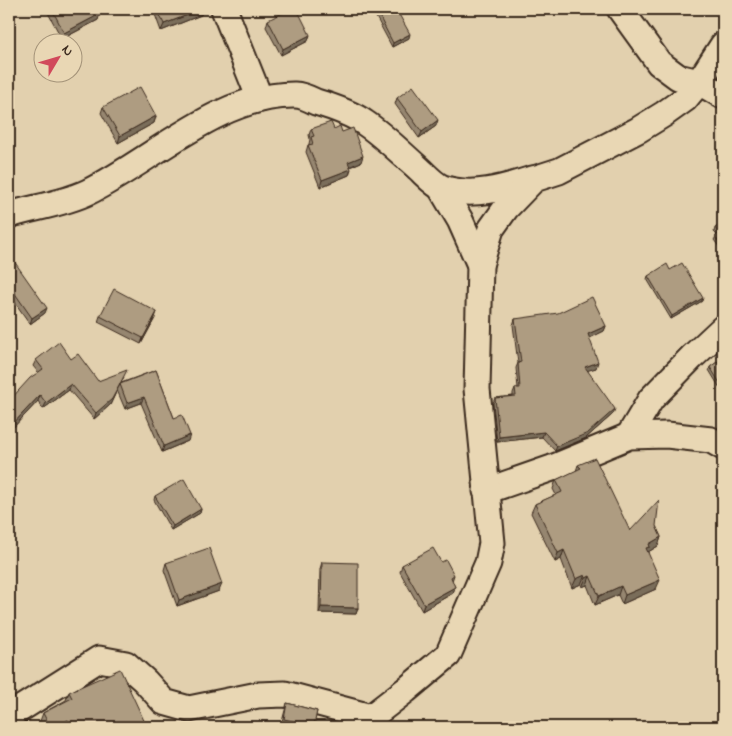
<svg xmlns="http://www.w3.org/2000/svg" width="732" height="736" font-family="'Indie Flower',sans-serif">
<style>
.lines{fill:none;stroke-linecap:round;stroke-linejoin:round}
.minor-casing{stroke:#3b2a1e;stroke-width:29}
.minor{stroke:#e9d7b4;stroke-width:25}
.wall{fill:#96866f;stroke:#3b2a1e}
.shaded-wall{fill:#7a6d5a;stroke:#3b2a1e}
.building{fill:#ae9c81;stroke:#3b2a1e}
</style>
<rect width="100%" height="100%" fill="#e2d0ae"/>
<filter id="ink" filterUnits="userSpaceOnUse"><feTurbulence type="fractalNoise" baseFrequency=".02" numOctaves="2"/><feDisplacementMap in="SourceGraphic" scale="10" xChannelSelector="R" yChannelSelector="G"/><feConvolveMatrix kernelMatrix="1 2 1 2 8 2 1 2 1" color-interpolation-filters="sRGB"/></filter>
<g filter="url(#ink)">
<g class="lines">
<g class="minor-casing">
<g id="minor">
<polyline points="224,9 260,99"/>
<polyline points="620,9 659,63 678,77 699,82 723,96"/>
<polyline points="441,188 460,220 480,265"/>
<path d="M9,215C35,207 63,204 88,192C153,160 219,94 295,95C302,95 310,99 316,102C333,107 351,113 365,123C383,135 400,152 417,167C424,173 434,185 443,188C472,198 504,188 532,179"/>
<polyline points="629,436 651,399 692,357 723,328"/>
<polyline points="486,491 552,468 629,436 667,435 711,440 723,447"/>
<polyline points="9,716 99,659 126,664 145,681 164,702 189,709 258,695 285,694 371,717"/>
<polyline points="365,727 371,717 406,690 448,655 488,563 492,543 477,389 480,265 491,229 506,208 534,179 559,171 638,130 664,114 685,99 699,82 723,45"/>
</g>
</g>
<use href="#minor" class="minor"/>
</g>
<g class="wall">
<polygon points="46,9 97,9 98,20 62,39"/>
<polygon points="153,9 203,9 201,15 161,31"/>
<polygon points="378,14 409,38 392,47 376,17"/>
<polygon points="268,20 308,41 281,55 266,27"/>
<polygon points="397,98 436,126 419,138 395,104"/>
<polygon points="103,107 156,116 154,123 118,143 101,113"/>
<polygon points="311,129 334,129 342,132 361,162 350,167 349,175 320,187 306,152 308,145 309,145 309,144 310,139 309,135"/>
<polygon points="723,223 723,252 714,240 717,235 714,232 715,228"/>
<polygon points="9,254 45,313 30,324 9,294"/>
<polygon points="670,270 702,301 671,319 647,279 648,276"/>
<polygon points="100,316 155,318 141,344 98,322"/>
<polygon points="515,319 606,326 604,331 589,338 596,368 587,370 613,414 586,438 555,451 542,437 497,442 493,403 495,398 513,396 513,393 515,388 518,388 516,368 518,363 513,325"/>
<polygon points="723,358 723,393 709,370 710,367"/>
<polygon points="71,359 98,381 124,377 121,383 156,370 174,418 188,441 162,452 141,403 125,409 117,390 110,405 94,419 69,390 43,409 38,401 9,432 9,401 38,372 33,366 36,360"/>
<polygon points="578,465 630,531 656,526 661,537 658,546 648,552 648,553 656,589 622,604 618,595 595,605 587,585 582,587 581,584 572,588 561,559 555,562 531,513 535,504 556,495 553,489 556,480 576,471"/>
<polygon points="155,496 201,509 200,513 171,530 154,500"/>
<polygon points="322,562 358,608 356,614 319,613 320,569"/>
<polygon points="441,562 454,575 452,581 455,587 453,593 422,611 400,572 402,565"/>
<polygon points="166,563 219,591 177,606 164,570"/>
<polygon points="69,692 147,727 43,727 40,721 43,713 66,700"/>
<polygon points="287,703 317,711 313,727 290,727 281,725"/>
</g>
<g class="shaded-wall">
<polygon points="203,9 201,15 161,31 164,24"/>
<polygon points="100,14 98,20 62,39 64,33"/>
<polygon points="410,34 409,38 392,47 393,43"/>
<polygon points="310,35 308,41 281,55 283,49"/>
<polygon points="156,116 154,123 118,143 120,136"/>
<polygon points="438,120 436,126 419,138 422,132"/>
<polygon points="363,156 361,162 346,168 348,162"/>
<polygon points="351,169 349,175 320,187 322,180"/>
<polygon points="703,298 702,301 671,319 672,316"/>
<polygon points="47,308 45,313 30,324 32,318"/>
<polygon points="157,312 155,318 141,344 143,338"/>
<polygon points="606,326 604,331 586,340 588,334"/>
<polygon points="598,362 596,368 583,372 585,367"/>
<polygon points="71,384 69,390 43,409 46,403"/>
<polygon points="120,384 110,405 94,419 96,413"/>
<polygon points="40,395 38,401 9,432 9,428"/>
<polygon points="144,397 141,403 125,409 127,403"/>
<polygon points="615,409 613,414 586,438 555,451 557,446"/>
<polygon points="544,432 542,437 497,442 499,437"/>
<polygon points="190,435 188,441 162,452 164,446"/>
<polygon points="201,509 200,513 171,530 173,526"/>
<polygon points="661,537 658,546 648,552 647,556 646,548 649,544"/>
<polygon points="564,550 561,559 555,562 558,553"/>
<polygon points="585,575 581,584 572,588 576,579"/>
<polygon points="590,576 587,585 582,587 586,578"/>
<polygon points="660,580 656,589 622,604 625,595"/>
<polygon points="222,584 219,591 177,606 179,600"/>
<polygon points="621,586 618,595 595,605 599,596"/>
<polygon points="455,587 453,593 422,611 424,604"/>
<polygon points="321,607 358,608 356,614 319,613"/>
<polygon points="68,720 66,727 55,727"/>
</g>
<g class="building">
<polygon points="52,9 97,9 100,14 64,33"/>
<polygon points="157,9 203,9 164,24"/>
<polygon points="291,9 297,9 310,35 283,49 268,20"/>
<polygon points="387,9 396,9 410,34 393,43 378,14"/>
<polygon points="413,86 438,120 422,132 397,98"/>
<polygon points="140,87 156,116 120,136 103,107"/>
<polygon points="331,122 334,129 340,126 342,132 353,128 363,156 348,162 351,169 322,180 308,145 313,144 311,137 314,136 311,129"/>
<polygon points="723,223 723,247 715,237 719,233 715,228"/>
<polygon points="9,254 47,308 32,318 9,285"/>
<polygon points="682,263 703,298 672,316 648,276 667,264 670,270"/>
<polygon points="114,289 157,312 143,338 100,316"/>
<polygon points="592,297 606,326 588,334 598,362 585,367 615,409 588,433 557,446 544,432 499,437 495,398 516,396 515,388 520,388 518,363 521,362 515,319 558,313"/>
<polygon points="59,342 71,359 78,354 98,381 127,370 120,384 156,370 174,418 182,415 190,435 164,446 144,397 127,403 120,384 112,399 96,413 71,384 46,403 40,395 9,428 9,401 30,378 43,369 36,360"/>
<polygon points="723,358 723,388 710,367"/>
<polygon points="595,458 630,531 659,500 656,526 661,537 649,544 650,547 646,548 660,580 625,595 621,586 599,596 590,576 586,578 585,575 576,579 564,550 558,553 535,504 562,492 556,480 581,468 578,465"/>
<polygon points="184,479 201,509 173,526 155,496"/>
<polygon points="209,548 222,584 179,600 166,563"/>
<polygon points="433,548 441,562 446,560 454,575 451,577 455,587 424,604 402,565"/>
<polygon points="322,562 358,563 358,608 321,607"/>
<polygon points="120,669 147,727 71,727 68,720 55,727 50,727 43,713 72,698 69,692"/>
<polygon points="287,703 317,711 314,726 284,719"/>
</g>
</g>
<rect width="732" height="736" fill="none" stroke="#e9d7b4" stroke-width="30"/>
<rect x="15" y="15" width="702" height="706" fill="none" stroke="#3b2a1e" stroke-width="2" filter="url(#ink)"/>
<g transform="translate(58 58) rotate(52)"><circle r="24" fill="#e9d7b4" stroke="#a39278"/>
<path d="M0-4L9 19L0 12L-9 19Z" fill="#d1495b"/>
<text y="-8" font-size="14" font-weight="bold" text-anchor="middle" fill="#3b2a1e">N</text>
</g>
</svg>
